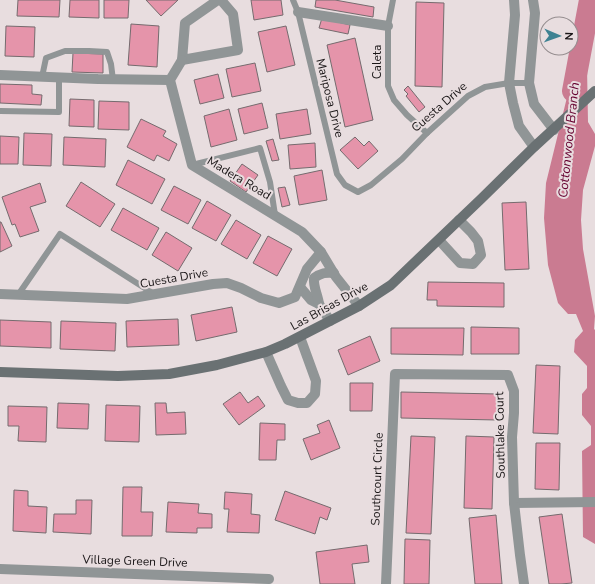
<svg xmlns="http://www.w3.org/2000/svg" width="595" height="584" font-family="'Nunito Sans',sans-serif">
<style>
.water{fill:#ca7b91}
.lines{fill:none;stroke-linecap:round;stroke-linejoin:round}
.river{stroke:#ca7b91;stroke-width:22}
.building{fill:#e594aa;stroke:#756b6e}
.lane{stroke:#909596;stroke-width:6}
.street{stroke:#909596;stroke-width:10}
.secondary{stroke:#6a7173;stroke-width:10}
.labels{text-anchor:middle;stroke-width:4;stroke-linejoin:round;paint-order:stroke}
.street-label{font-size:12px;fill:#191516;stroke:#e8dddf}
.water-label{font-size:13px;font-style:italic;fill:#660230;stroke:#e8dddf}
</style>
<rect width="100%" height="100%" fill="#e8dddf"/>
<polygon class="water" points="584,0 595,0 595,23 587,67 588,122 595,134 595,146 583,190 581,220 583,249 595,316 594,329 595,330 595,544 583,537 582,451 591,445 591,426 582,415 582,394 587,388 587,366 574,352 575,340 583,331 576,314 568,314 558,303 548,265 544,218 546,183 570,85 581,53 585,7"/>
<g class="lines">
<polyline class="river" points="573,91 590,0"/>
</g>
<g class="building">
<polygon points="18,0 60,0 59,17 17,16"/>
<polygon points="70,0 99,0 99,18 69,17"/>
<polygon points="104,0 129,0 128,18 104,18"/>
<polygon points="146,0 178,0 161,16"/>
<polygon points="251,0 281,0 283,15 254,20"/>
<polygon points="316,0 335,0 374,7 373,17 315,7"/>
<polygon points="416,2 444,3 442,87 415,86"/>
<polygon points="322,18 350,25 348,34 319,28"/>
<polygon points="131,24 159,26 157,67 128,65"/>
<polygon points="6,26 35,27 34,57 5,56"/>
<polygon points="286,26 295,65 267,72 258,32"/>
<polygon points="355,38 373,120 345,127 327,45"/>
<polygon points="73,53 103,54 103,73 72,72"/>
<polygon points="255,63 261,91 232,97 226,69"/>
<polygon points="218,74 224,98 200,104 194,80"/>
<polygon points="0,84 32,85 32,94 42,95 41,105 0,103"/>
<polygon points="408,86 425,107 419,112 406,96 408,94 404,90"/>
<polygon points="70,99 94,100 94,127 69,126"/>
<polygon points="99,101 129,102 129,130 98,129"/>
<polygon points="262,103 268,128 244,134 238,109"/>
<polygon points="229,109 237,140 211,147 204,116"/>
<polygon points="307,109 311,134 280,139 276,114"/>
<polygon points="141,119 166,131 163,136 177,144 169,161 157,155 154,161 127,147"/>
<polygon points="24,133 52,134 51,166 23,165"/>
<polygon points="0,136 19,137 18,164 0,164"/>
<polygon points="64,137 106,139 105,167 63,165"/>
<polygon points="355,137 364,146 369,141 378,151 358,169 340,150"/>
<polygon points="273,139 279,160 272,161 266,141"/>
<polygon points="315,143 316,167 290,169 288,145"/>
<polygon points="128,160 165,179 152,204 116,185"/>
<polygon points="242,164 258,175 246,192 230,181"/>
<polygon points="322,170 327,200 299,205 294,176"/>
<polygon points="81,182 115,204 100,227 66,206"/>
<polygon points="40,183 46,202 30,207 39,231 20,237 15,224 12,225 2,197"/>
<polygon points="174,186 201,200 188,224 161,210"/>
<polygon points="285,187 290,205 282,207 278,188"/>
<polygon points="207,201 231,215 216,241 192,228"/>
<polygon points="526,202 529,269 505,270 502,203"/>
<polygon points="123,208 159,228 147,250 111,230"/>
<polygon points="236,220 261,235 247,259 221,244"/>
<polygon points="0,222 1,222 12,246 0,252"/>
<polygon points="166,232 192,248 178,271 152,255"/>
<polygon points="268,236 292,249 277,276 253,263"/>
<polygon points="428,282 504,283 504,307 437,306 437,300 427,300"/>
<polygon points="232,307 237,332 196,341 191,315"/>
<polygon points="178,319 179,345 127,347 126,321"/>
<polygon points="0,320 51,322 51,348 0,346"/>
<polygon points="61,321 116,323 115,351 60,349"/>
<polygon points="471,327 519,328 519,354 471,354"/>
<polygon points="391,328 464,328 463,355 391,354"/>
<polygon points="370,336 380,361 348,375 338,350"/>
<polygon points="536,365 560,366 558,434 533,433"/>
<polygon points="350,383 373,383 372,411 350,411"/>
<polygon points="240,392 248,403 258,396 265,406 239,425 223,404"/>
<polygon points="401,392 498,394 497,420 401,418"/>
<polygon points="58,403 89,404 88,429 57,428"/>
<polygon points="155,403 166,403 167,413 185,412 186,434 156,435"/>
<polygon points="106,405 140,406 139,442 105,441"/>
<polygon points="8,406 47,407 46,442 18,441 19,426 8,426"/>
<polygon points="329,420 340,448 311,460 303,439 320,433 317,425"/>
<polygon points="260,423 285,424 285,440 277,440 276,460 259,460"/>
<polygon points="411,436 435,437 431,534 406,533"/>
<polygon points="466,436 494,437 492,509 464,508"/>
<polygon points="536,443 560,443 559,490 535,489"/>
<polygon points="123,487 142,487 141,512 153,512 152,536 122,536"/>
<polygon points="14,490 28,491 28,506 47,507 46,533 13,531"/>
<polygon points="285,491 331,508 327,520 320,517 315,534 275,520"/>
<polygon points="225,492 252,494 251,514 260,515 259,533 227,532 229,509 224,509"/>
<polygon points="76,500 92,500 91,534 53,532 54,514 76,514"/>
<polygon points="168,502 199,504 198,513 212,514 212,528 197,528 197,533 166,532"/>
<polygon points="562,514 572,583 561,584 549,584 539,517"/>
<polygon points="496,515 502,584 475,584 469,518"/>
<polygon points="405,539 430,540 429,584 404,584"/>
<polygon points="367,545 369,562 352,564 355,584 320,584 316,552"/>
</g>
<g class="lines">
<g class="lane">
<polyline points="293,0 298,12 337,174 345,185 358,192 371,185 402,159 427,133 468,96 485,87 509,83 529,83"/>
<polyline points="393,0 388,26 388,86 394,100 407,115 427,133"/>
<polyline points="42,77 46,58 65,51 89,51 107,52 111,64 113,80"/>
<polyline points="0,111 59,112 59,78"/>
<polyline points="192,165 260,148 270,182 275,215"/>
<polyline points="18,295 60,234 154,294"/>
</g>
<g class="street">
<polyline points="218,0 185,23 182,60 238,50 233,14 221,0"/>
<polyline points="514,0 515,15 509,83 513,103 519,126 534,147"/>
<polyline points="533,0 535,13 529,83 534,104 554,130"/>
<polyline points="298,12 388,26"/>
<polyline points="182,60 170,80 192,165 302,232 321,252 336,277 359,306"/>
<polyline points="0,75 98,79 170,80"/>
<polyline points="439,240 460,263 473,264 481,255 478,241 471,232 459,220"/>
<polyline points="300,287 311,300 319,304 330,321"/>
<polyline points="0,294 127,299 213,284 227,283 241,288 261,298 279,303 295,297 307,269 321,252"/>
<path d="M319,304C318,295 313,287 314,278C321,273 326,272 334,273"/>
<polyline points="266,352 281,386 288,400 298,403 307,403 315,394 316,381 300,337"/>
<polyline points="514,503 595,502"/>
<polyline points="0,569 269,579"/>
<polyline points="386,584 395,374 508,375 514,391 514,413 512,437 514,503 520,555 524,584"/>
</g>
<polyline class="secondary" points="0,372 118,376 169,374 217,365 266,352 285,344 359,306 391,285 481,199 534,147 595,91"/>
</g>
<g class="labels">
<g class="street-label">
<text transform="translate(377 62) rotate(-90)" y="4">Caleta</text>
<text transform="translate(330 98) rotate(76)" y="4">Mariposa Drive</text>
<text transform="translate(439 107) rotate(-41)" y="4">Cuesta Drive</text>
<text transform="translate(239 178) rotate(31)" y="4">Madera Road</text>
<text transform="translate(174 278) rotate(-10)" y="4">Cuesta Drive</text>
<text transform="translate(329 306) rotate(-29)" y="4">Las Brisas Drive</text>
<text transform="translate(500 435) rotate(-91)" y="4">Southlake Court</text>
<text transform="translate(377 479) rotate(-88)" y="4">Southcourt Circle</text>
<text transform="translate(135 561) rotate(2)" y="4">Village Green Drive</text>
</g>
<g class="water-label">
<text transform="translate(568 140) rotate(-84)" y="5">Cottonwood Branch</text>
</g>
</g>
<g transform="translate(559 36) rotate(92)"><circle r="19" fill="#e8dddf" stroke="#958d8f"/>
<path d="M0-3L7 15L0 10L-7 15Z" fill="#3e8292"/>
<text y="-6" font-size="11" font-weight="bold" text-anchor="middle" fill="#191516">N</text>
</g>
</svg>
